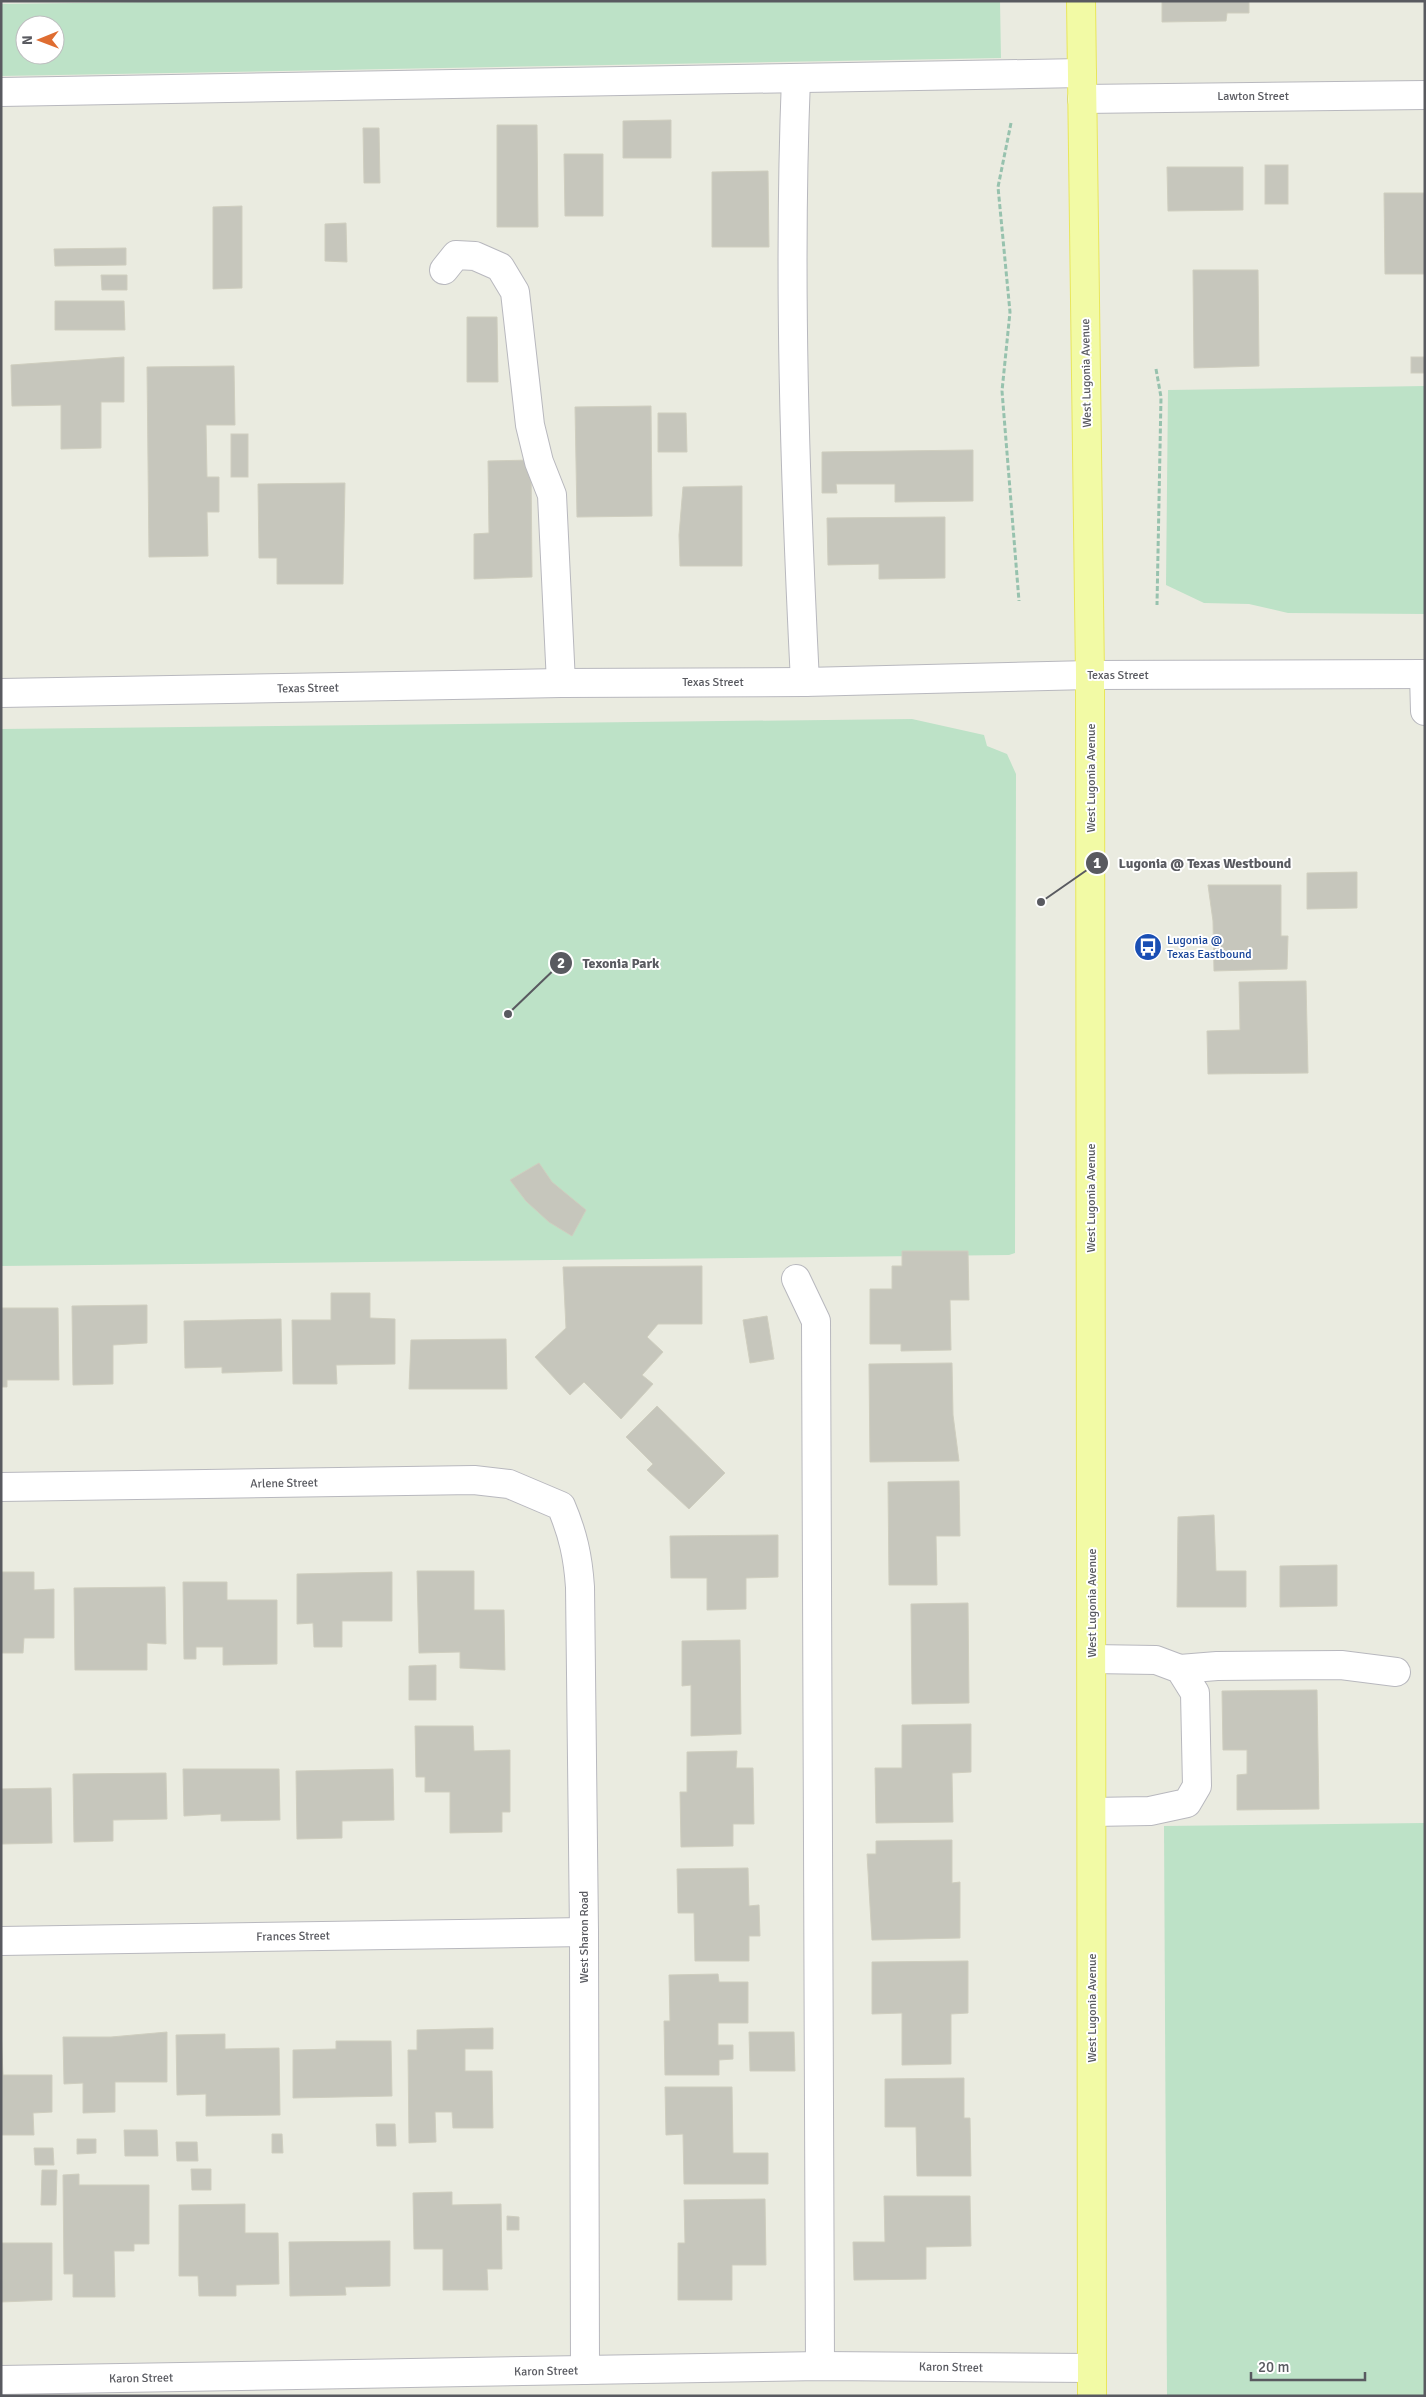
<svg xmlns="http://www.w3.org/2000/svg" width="1426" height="2397" font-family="Signika,sans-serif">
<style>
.green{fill:#bde2c7;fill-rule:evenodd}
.building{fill:#c6c6bc;stroke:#cfcebf}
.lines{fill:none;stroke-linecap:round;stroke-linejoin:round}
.minor-casing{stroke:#b8b8be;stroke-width:30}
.major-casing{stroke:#e9e75a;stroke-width:30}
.path{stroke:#97c2ae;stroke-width:3;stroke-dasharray:5 2.5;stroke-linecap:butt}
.minor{stroke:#fff;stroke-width:28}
.major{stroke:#f2faa5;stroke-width:28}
.labels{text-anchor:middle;stroke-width:4;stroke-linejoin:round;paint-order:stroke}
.street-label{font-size:12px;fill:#595a60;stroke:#fff}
.transit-label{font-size:12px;fill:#164399;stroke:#fff;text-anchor:start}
.leader{fill:none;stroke:#595a60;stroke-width:2}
.callout-dot{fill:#595a60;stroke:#fff;stroke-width:2}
.mark-label{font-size:15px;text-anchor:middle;font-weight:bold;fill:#fff}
.callout-label{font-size:14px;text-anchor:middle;font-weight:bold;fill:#595a60;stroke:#fff;stroke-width:4;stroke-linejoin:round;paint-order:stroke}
</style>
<rect width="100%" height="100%" fill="#eaebe0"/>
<g class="green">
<path d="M222,1H1000L1001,58L1,76V4ZM25,25H55V55H25Z"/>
<polygon points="1425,386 1425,614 1288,613 1249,604 1204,603 1166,585 1168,390"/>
<polygon points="912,719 984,735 987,746 1007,754 1016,774 1015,1253 1009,1255 1,1266 1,729"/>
<polygon points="1425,1823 1425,2396 1167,2396 1164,1826"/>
</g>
<g class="building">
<polygon points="1162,1 1249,1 1249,13 1227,13 1226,21 1162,22"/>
<polygon points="671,120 671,158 623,158 623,121"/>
<polygon points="497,125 537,125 538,227 497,227"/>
<polygon points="363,128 379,128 380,183 364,183"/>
<polygon points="564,154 603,154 603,216 565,216"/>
<rect x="1265" y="165" width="23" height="39"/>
<polygon points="1167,167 1243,167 1243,210 1168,211"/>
<polygon points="768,171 769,247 712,247 712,172"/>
<polygon points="1384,193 1425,193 1425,274 1385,274"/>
<polygon points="242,206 242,288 213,289 213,207"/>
<polygon points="346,223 347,262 325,261 325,224"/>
<polygon points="126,248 126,265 55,266 54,249"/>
<polygon points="1193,270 1258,270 1259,366 1194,368"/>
<polygon points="101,275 127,275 127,290 102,290"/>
<polygon points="55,301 124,301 125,330 55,330"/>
<polygon points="467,317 497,317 498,382 467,382"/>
<polygon points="124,357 124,402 101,402 101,448 61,449 61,405 12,406 11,365"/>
<rect x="1411" y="357" width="14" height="16"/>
<polygon points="234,366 235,425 206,425 207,477 219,477 219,512 207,512 208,556 149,557 147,367"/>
<polygon points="651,406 652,516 577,517 575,407"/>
<polygon points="658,413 686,413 687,452 658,452"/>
<rect x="231" y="434" width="17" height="43"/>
<polygon points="973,450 973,501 895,502 895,484 836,484 837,493 822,493 822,452"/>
<polygon points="531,460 532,577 474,579 474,534 489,533 488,461"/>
<polygon points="345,483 343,584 277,584 277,558 259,558 258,484"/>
<polygon points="742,486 742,566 680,566 679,535 683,487"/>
<polygon points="945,517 945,578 879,579 879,564 828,565 827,518"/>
<polygon points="1357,872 1357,908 1307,909 1307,873"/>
<polygon points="1208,885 1281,885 1281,936 1288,936 1287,969 1214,971 1213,921"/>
<polygon points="1306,981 1308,1073 1208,1074 1207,1031 1240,1030 1239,982"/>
<polygon points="539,1163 552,1182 586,1210 572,1236 549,1222 526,1201 510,1180"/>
<polygon points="902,1251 968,1251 969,1300 950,1300 951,1350 901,1351 901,1344 870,1344 870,1289 892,1289 892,1266 902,1266"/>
<polygon points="702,1266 702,1324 658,1324 647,1337 663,1352 642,1375 653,1384 621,1419 584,1382 570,1395 535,1357 566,1328 563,1267"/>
<polygon points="331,1293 370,1293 370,1318 395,1319 395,1364 336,1365 337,1384 293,1384 292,1320 331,1320"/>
<polygon points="147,1305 147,1343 113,1345 113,1384 73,1385 72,1306"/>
<polygon points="1,1308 58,1308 59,1380 7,1380 7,1387 1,1387"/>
<polygon points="767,1316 774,1359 750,1363 743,1320"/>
<polygon points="281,1319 282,1371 222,1373 222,1367 185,1368 184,1321"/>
<polygon points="506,1339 507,1389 409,1389 411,1340"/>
<polygon points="952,1363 953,1415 959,1461 870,1462 869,1364"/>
<polygon points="657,1406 725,1473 689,1509 647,1470 653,1464 626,1437"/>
<polygon points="959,1481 960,1536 936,1536 937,1585 889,1585 888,1482"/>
<polygon points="1214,1515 1216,1571 1246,1571 1246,1607 1177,1607 1178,1517"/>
<polygon points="778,1535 778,1577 746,1578 746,1609 707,1610 707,1578 671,1578 670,1536"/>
<polygon points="1337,1565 1337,1606 1280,1607 1280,1566"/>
<polygon points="417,1571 474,1571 474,1610 504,1610 505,1670 460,1668 460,1652 419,1653"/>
<polygon points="1,1572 34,1572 34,1590 54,1589 54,1638 24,1638 23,1653 1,1653"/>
<polygon points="392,1572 392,1621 342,1621 342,1647 314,1647 313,1623 297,1624 297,1574"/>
<polygon points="183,1582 227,1582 227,1600 277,1600 277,1664 223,1665 223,1647 196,1647 196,1659 184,1659"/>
<polygon points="165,1587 166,1644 147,1643 147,1670 75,1670 74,1588"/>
<polygon points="968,1603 969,1703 912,1704 911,1604"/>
<polygon points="740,1640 741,1734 691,1736 691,1685 682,1686 682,1641"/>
<polygon points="436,1665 436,1700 409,1700 409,1666"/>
<polygon points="1317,1690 1319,1809 1237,1810 1237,1775 1247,1774 1247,1750 1223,1750 1222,1691"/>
<polygon points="971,1724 971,1772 952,1773 953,1822 876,1823 875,1768 902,1768 902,1725"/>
<polygon points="415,1726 473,1726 474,1751 510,1750 510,1812 502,1812 502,1832 450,1833 450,1792 425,1792 425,1777 416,1777"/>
<polygon points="737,1751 736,1768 753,1768 754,1824 733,1824 733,1846 681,1847 680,1792 687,1792 687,1752"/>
<polygon points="183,1769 279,1769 280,1820 221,1821 221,1814 184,1816"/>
<polygon points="393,1769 394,1820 342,1821 342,1838 297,1839 296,1771"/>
<polygon points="166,1773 167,1819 113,1820 113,1841 74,1842 73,1774"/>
<polygon points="51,1788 52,1843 1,1844 1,1789"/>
<polygon points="952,1840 952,1883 960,1882 960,1938 872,1940 867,1854 876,1854 876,1841"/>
<polygon points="748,1868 749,1906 759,1905 760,1936 749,1936 749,1961 695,1961 694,1913 678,1913 677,1869"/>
<polygon points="968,1961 968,2013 951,2014 951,2064 902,2065 902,2013 872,2014 872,1962"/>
<polygon points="718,1974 719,1982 748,1982 748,2023 718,2023 718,2045 733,2045 733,2059 719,2060 719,2075 665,2075 664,2021 670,2021 669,1975"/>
<polygon points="493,2028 493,2049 465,2049 465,2071 492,2071 493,2128 453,2128 452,2112 435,2112 436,2142 409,2143 408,2050 417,2050 417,2030"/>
<polygon points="1,2029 3,2075 52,2075 52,2112 33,2113 34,2135 1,2135"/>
<polygon points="167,2032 167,2082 115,2082 115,2112 83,2113 83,2083 64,2084 63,2037 111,2037"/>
<polygon points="749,2032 794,2032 795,2071 750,2071"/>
<polygon points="225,2034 225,2049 279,2048 280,2115 206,2116 206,2094 177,2095 176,2035"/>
<polygon points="336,2041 391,2041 392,2096 293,2098 293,2050 336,2049"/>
<polygon points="964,2078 964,2118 970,2118 971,2176 917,2176 916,2127 885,2127 885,2079"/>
<polygon points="665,2087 732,2087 733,2153 768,2153 768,2184 684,2184 683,2134 666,2135"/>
<polygon points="376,2124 395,2124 396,2146 377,2146"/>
<polygon points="124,2130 157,2130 158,2156 125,2156"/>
<polygon points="272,2134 282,2134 283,2153 272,2153"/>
<polygon points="77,2139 96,2139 96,2153 77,2154"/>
<polygon points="176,2142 197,2142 198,2161 177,2161"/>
<polygon points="34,2148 53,2148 54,2165 35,2165"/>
<polygon points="191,2169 211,2169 211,2190 192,2190"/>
<polygon points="42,2170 57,2170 56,2205 41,2205"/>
<polygon points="79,2174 79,2185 149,2185 149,2244 134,2244 134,2251 114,2251 115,2297 73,2297 73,2274 64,2274 63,2175"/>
<polygon points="452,2192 452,2205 501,2204 502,2269 487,2269 488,2290 443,2290 443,2249 414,2249 413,2193"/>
<polygon points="884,2196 970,2196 971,2246 926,2247 926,2279 854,2280 853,2242 885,2242"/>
<polygon points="765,2199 766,2265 732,2265 732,2300 678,2300 678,2243 685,2243 684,2200"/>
<polygon points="245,2204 245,2233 278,2233 279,2284 236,2285 236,2296 199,2296 198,2276 179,2276 179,2205"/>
<polygon points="507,2216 519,2217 519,2230 507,2230"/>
<polygon points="390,2241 390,2286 345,2287 346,2295 290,2296 289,2242"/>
<polygon points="1,2243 52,2243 52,2300 1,2302"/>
</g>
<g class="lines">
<g class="minor-casing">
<g id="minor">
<path d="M796,78C788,279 795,481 805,682"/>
<polyline points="1,92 1082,73"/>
<polyline points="1082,99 1425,95"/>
<polyline points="444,270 456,255 475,256 500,267 515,292 530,425 539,462 552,495 561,683"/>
<polyline points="1424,674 1425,711"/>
<polyline points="1,693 561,683 805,682 1090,675 1425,674"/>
<polyline points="796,1279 816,1321 820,2366"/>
<path d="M1,1487L474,1480L509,1484L561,1506C573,1534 578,1557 580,1587L584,1932L585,2370"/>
<polyline points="1092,1659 1156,1660 1180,1669 1195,1693 1197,1786 1187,1803 1150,1811 1092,1812"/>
<polyline points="1180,1669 1217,1666 1341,1665 1396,1672"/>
<polyline points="1,1941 584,1932"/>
<polyline points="1,2380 820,2366 1092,2368"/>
</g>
</g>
<g class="major-casing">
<polyline id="major" points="1081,1 1090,675 1092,2396"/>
</g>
<g class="path">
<polyline points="1011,123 998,187 1010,312 1002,391 1019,601"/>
<polyline points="1156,369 1161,397 1157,605"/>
</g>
<use href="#minor" class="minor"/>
<use href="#major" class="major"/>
</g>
<defs>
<g id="bus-disc" transform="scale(1.4375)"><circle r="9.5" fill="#1a4fb4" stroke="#fff"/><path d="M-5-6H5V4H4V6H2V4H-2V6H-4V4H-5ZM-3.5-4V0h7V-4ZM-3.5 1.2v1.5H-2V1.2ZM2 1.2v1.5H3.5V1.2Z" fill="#fff"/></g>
</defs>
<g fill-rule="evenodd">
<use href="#bus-disc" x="1148" y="947"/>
</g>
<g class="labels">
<g class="street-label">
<text x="1253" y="100">Lawton Street</text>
<text transform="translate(1086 373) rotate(-91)" y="4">West Lugonia Avenue</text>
<text x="1118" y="679">Texas Street</text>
<text x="713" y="686">Texas Street</text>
<text transform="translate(308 688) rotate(-1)" y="4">Texas Street</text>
<text transform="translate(1091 778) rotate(-90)" y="4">West Lugonia Avenue</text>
<text transform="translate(1091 1198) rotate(-90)" y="4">West Lugonia Avenue</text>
<text transform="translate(284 1483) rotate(-1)" y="4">Arlene Street</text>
<text transform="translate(1092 1603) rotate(-90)" y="4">West Lugonia Avenue</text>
<text transform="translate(293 1936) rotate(-1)" y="4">Frances Street</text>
<text transform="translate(584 1937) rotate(-90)" y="4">West Sharon Road</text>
<text transform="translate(1092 2008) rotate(-90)" y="4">West Lugonia Avenue</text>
<text transform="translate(951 2367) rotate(1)" y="4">Karon Street</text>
<text transform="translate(546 2371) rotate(-1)" y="4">Karon Street</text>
<text transform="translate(141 2378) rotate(-1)" y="4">Karon Street</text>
</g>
<g class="transit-label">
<text x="1167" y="944">Lugonia @<tspan x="1167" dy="14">Texas Eastbound</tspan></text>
</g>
</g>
<path class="leader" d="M1041 902L1097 863M508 1014L561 963"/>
<g class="callout-dot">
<circle cx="1041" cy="902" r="5"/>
<circle cx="508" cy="1014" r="5"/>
<circle cx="1097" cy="863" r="12"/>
<circle cx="561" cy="963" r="12"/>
</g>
<g class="mark-label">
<text x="1097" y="868">1</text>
<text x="561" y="968">2</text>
</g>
<g class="callout-label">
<text x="1205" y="868">Lugonia @ Texas Westbound</text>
<text x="621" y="968">Texonia Park</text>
</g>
<rect width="1426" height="2397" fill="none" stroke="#595a60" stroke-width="5"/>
<g transform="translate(40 40) rotate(269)"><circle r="24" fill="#ffffff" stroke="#bdbdbf"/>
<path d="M0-4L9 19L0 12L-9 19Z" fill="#df6d31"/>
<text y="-8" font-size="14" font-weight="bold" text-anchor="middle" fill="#595a60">N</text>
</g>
<path d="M1251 2372v8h114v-8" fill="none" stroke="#595a60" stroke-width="2.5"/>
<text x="1258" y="2372" font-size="15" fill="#595a60" stroke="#ffffff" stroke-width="4" paint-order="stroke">20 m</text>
</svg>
